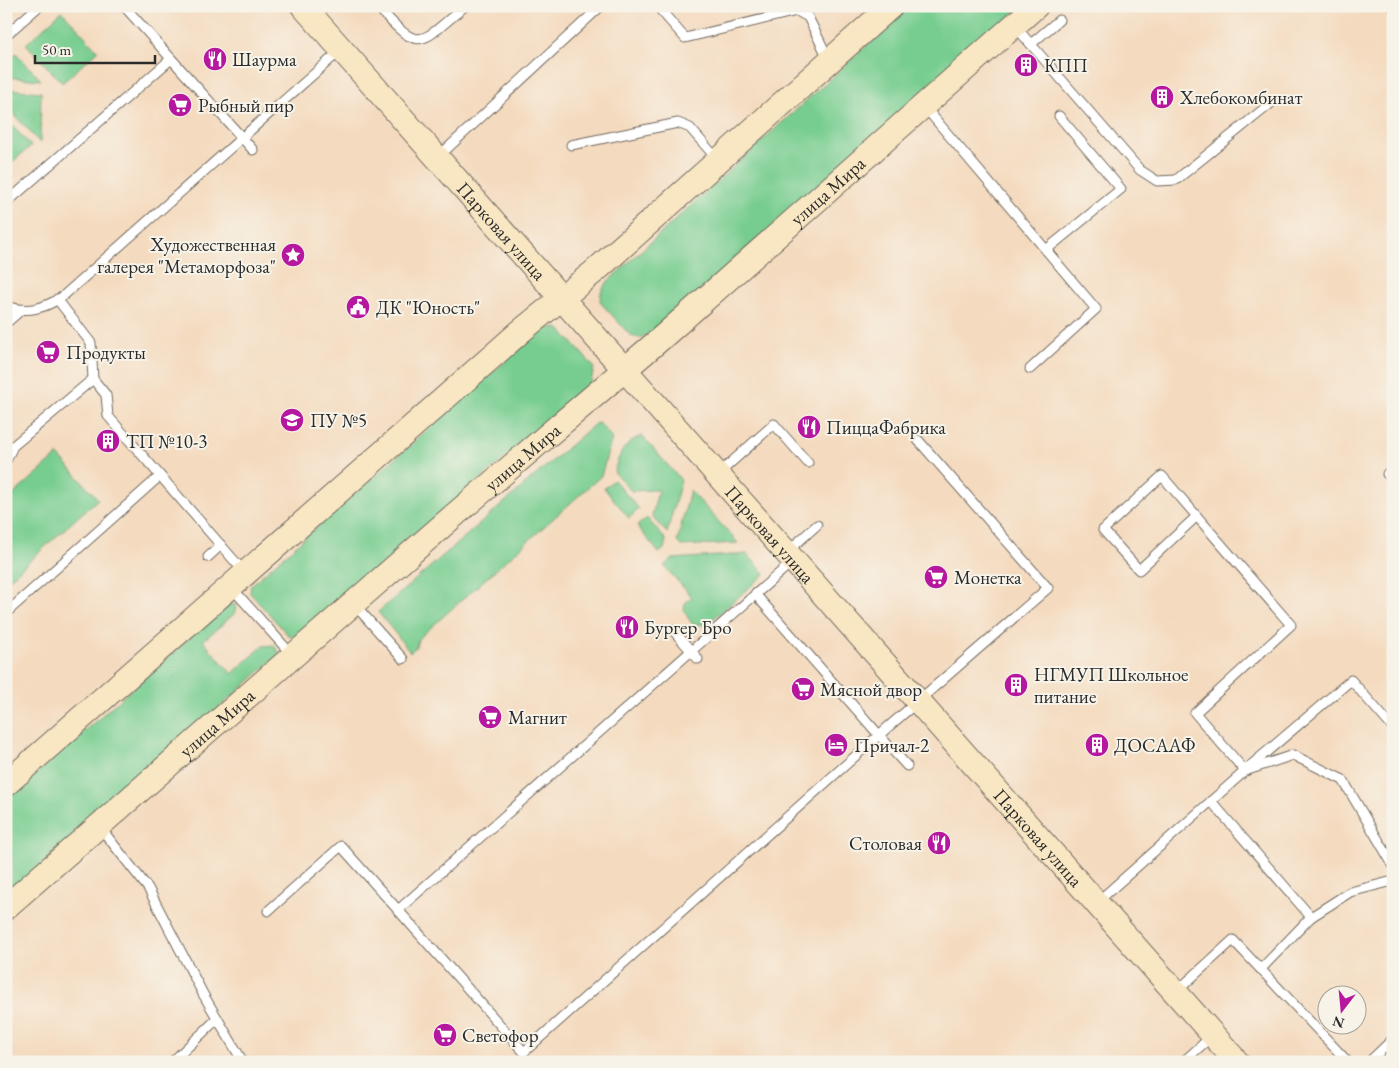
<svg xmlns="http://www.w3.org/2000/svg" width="1399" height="1068" font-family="'EB Garamond',serif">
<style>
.green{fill:#77cd90;stroke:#517c5e}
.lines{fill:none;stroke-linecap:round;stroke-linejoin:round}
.lane-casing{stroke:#71685e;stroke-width:11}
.secondary-casing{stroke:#71685e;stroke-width:26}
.lane{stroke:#fff;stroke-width:9}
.secondary{stroke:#f9e7c3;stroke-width:24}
.labels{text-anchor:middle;stroke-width:4;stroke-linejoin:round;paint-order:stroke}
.poi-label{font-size:19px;fill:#2b2b2b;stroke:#f7f3e8;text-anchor:start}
.street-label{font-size:19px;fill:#2b2b2b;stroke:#f7f3e8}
</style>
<rect width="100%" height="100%" fill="#f7f3e8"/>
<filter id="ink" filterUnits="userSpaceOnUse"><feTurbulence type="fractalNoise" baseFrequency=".02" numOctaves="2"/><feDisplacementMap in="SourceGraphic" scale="10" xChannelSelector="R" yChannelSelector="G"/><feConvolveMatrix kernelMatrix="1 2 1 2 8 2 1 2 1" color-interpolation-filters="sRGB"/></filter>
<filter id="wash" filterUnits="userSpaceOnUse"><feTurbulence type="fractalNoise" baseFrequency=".0096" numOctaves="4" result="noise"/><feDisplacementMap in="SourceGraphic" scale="20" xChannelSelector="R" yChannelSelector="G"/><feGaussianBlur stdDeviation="1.12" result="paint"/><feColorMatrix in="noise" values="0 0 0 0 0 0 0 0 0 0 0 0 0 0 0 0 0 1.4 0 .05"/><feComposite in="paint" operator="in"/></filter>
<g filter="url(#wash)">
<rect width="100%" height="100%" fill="#f4dabe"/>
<g class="green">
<polygon points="910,6 1022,6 652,333 639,338 631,336 600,302 601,292 608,281"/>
<polygon points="62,11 98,51 62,83 26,44"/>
<polygon points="16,53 41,80 6,77 6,62"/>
<polygon points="6,89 41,92 40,143 6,106"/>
<polygon points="6,119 31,146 7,167 6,166"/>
<polygon points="550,327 560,329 594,367 591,383 300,637 288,635 250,593 251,585 540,331"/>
<polygon points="596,423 600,424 612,438 601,476 418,639 416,647 410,652 378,612"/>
<path d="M642,436L681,480L667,533L652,516L658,490L631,491L614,472C619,455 624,442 642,436Z"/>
<polygon points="58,455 98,499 6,582 6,501"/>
<polygon points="614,480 639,509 629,518 604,488"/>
<polygon points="690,490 738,543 681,546 677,542"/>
<polygon points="647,518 666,540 664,549 659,553 637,526"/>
<polygon points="747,554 765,574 706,625 692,624 684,611 685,603 692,597 664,566 672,559"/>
<polygon points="234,604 236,607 234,614 203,641 232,674 263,646 274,645 280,654 6,896 6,800 227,605"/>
</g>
</g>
<g filter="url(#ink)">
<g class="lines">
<g class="lane-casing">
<g id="lane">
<polyline points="124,6 253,150"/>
<path d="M377,6C421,55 419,44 465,6"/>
<polyline points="657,6 685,38 797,11 808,17 829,60"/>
<polyline points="1392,6 1393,8"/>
<polyline points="1015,26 1140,170 1157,181 1176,180 1270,104"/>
<polyline points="6,35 39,6"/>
<polyline points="1031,44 1059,20"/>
<polyline points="924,106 1096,309 1030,369"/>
<polyline points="571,145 678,123 690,128 717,159"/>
<polyline points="438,157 601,6"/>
<polyline points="6,203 171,59"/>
<polyline points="1046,250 1121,189 1059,116"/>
<polyline points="57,299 91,343 93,379"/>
<path d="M6,306C28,313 43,309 62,297L341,50"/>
<polyline points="6,323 21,310"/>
<polyline points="6,461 13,446 93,379 106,395 108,416 246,574"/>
<polyline points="1387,474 1393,469"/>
<polyline points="717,475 774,424 808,463"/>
<polyline points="787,552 817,525"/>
<polyline points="208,557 221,545"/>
<polyline points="232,588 292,655"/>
<polyline points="755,594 879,735 1048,588 918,440"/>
<polyline points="354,604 403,659"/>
<polyline points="6,613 160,476"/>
<polyline points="673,630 698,659"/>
<polyline points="1249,767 1351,680 1393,728"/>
<polyline points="1245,771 1293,755 1343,780 1393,865"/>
<polyline points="1211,801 1311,917 1261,969"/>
<polyline points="99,826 148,888 203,994 243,1062"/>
<polyline points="1096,903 1245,771 1195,713 1291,625 1162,476 1103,530 1139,570 1197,516"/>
<polyline points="398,910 524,1052 879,735 907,766"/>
<polyline points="268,911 341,846 398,910 792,562"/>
<polyline points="1311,917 1350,892 1393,881"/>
<polyline points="1176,992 1233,940 1348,1062"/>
<polyline points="172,1062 217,1019"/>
<polyline points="1183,1062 1213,1035"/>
<polyline points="1369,1062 1393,1039"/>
</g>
</g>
<g class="secondary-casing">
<g id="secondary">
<path id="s1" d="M303,6L1237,1062"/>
<polyline points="6,784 521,331 595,271 891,6"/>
<path id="s2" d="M6,907L458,512L658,341L1036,6"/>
</g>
</g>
<use href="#lane" class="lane"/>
<use href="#secondary" class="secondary"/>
</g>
</g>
<defs>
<g id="restaurant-disc" transform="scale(1.25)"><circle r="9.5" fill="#b5179e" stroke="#f7f3e8"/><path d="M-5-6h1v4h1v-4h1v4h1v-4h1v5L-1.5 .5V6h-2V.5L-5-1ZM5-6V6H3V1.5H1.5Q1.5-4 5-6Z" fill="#fff"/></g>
<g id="building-disc" transform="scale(1.25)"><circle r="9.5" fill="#b5179e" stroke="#f7f3e8"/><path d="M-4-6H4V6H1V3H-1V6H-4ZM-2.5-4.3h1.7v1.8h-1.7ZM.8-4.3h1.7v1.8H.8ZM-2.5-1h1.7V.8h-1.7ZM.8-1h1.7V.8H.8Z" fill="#fff"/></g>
<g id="supermarket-disc" transform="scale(1.25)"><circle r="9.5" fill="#b5179e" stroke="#f7f3e8"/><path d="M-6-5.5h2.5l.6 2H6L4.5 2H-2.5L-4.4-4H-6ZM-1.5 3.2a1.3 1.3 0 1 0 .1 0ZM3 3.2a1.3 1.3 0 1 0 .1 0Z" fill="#fff"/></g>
<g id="sight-disc" transform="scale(1.25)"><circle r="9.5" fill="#b5179e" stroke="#f7f3e8"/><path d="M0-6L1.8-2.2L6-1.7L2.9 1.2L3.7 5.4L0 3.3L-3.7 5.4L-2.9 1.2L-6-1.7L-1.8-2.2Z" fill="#fff"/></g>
<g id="civic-disc" transform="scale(1.25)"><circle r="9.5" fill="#b5179e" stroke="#f7f3e8"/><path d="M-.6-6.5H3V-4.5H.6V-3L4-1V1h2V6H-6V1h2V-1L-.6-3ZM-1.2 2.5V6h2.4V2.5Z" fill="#fff"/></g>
<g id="university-disc" transform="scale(1.25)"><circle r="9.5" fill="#b5179e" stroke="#f7f3e8"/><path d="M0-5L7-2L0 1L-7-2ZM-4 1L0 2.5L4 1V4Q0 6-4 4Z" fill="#fff"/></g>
<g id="hotel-disc" transform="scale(1.25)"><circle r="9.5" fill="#b5179e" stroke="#f7f3e8"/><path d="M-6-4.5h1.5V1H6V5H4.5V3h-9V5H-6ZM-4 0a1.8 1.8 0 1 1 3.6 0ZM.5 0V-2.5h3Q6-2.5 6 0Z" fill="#fff"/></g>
</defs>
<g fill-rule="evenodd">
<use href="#restaurant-disc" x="215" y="59"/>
<use href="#building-disc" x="1026" y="65"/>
<use href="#building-disc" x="1162" y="97"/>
<use href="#supermarket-disc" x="180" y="105"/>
<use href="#sight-disc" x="293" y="255"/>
<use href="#civic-disc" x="358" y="307"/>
<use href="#supermarket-disc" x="48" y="352"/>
<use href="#university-disc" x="292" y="420"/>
<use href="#restaurant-disc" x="809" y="427"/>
<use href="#building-disc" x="108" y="441"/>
<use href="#supermarket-disc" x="936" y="577"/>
<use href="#restaurant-disc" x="627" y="627"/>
<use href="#building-disc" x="1016" y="685"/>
<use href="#supermarket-disc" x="803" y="689"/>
<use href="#supermarket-disc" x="490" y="717"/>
<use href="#hotel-disc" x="836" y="745"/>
<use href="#building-disc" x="1097" y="745"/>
<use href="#restaurant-disc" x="939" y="843"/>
<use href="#supermarket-disc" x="445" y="1035"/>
</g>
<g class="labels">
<g class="poi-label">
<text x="232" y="66">Шаурма</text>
<text x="1044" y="72">КПП</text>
<text x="1180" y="104">Хлебокомбинат</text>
<text x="198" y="112">Рыбный пир</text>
<text x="276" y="251" text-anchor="end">Художественная<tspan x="276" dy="22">галерея "Метаморфоза"</tspan></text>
<text x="376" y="314">ДК "Юность"</text>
<text x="66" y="359">Продукты</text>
<text x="310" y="427">ПУ №5</text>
<text x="826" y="434">ПиццаФабрика</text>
<text x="126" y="448">ТП №10-3</text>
<text x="954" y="584">Монетка</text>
<text x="644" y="634">Бургер Бро</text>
<text x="1034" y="681">НГМУП Школьное<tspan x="1034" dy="22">питание</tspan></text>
<text x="820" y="696">Мясной двор</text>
<text x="508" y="724">Магнит</text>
<text x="854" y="752">Причал-2</text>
<text x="1114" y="752">ДОСААФ</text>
<text x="922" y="850" text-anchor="end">Столовая</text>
<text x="462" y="1042">Светофор</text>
</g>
<g class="street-label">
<text dy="7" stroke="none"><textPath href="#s2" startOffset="1090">улица Мира</textPath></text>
<text dy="7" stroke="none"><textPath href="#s1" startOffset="300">Парковая улица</textPath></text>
<text dy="7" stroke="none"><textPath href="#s2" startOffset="685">улица Мира</textPath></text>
<text dy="7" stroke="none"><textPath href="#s1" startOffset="705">Парковая улица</textPath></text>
<text dy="7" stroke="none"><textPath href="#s2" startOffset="280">улица Мира</textPath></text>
<text dy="7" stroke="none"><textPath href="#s1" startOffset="1110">Парковая улица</textPath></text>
</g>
</g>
<rect width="1399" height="1068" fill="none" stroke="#f7f3e8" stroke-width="25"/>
<g transform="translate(1342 1010) rotate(196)"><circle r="24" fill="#f7f3e8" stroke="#a5a39c"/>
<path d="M0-4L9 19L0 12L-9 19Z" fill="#b5179e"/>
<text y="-8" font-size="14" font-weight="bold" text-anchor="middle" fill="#2b2b2b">N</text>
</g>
<path d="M35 55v8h120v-8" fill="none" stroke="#2b2b2b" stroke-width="2.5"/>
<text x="42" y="55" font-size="15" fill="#2b2b2b" stroke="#f7f3e8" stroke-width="4" paint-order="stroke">50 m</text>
</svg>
